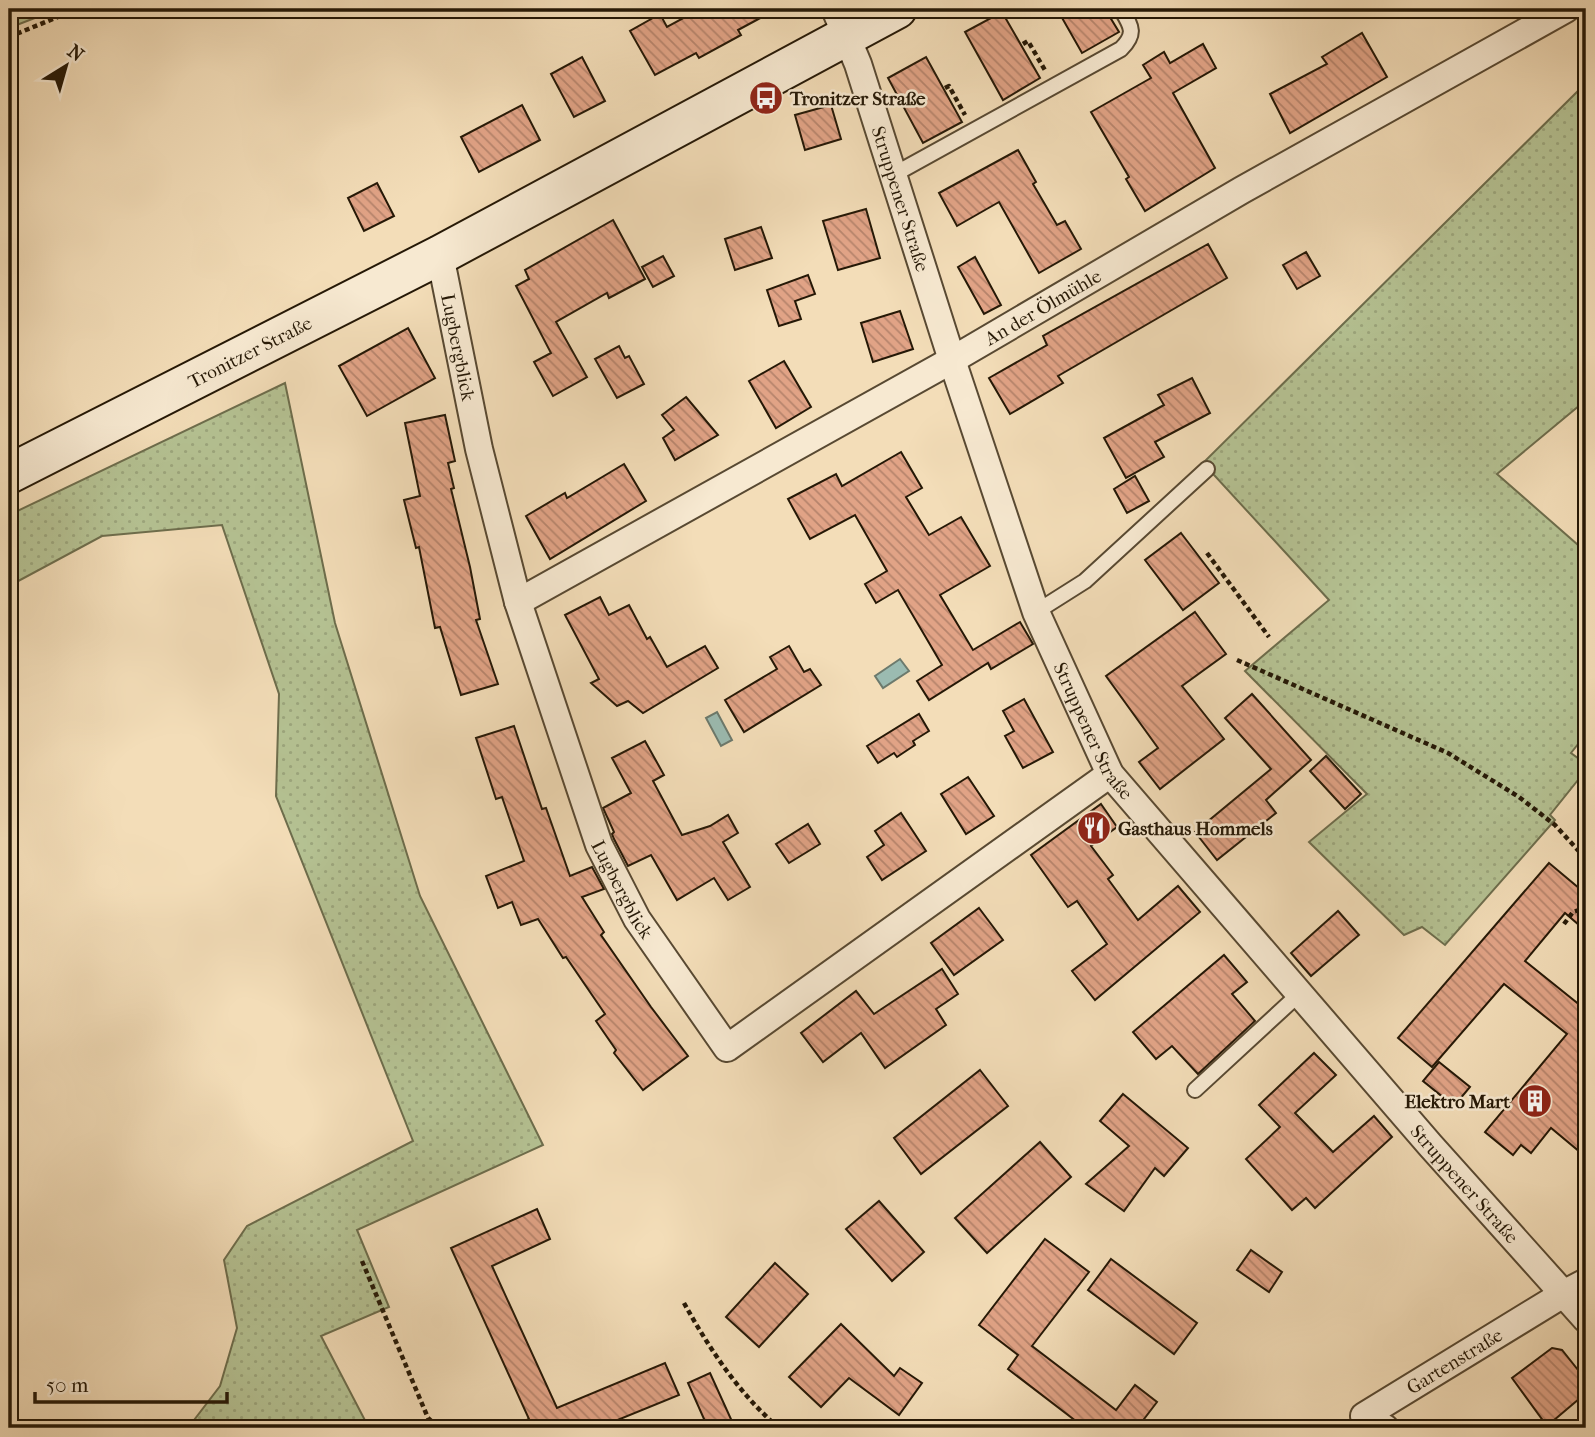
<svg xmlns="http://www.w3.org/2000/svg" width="1595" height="1437" font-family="'IM FELL French Canon',serif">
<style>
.grass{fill:url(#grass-dots);stroke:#6d6d4c;stroke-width:2}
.water{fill:#9bbbb1;stroke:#6c7a6d;stroke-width:2}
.building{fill:url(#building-back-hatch);stroke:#251806;stroke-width:2}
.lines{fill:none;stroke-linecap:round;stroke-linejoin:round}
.lane-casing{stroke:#584932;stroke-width:18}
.street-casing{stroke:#584932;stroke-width:30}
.secondary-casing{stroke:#251806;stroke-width:42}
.path{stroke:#251806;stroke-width:4.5;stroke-dasharray:5 3.5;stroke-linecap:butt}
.lane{stroke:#f7e9d1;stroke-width:14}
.street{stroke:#f7e9d1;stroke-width:26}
.secondary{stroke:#f7e9d1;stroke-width:38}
.labels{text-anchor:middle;stroke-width:5;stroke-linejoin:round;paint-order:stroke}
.poi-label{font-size:19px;font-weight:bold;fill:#251806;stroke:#f7e9d1;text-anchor:start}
.street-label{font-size:19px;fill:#251806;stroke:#f7e9d1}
</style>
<defs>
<pattern id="grass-dots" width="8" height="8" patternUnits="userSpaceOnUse" patternTransform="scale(1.75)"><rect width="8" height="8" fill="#b5c293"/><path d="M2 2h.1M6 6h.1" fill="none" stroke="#9ca67d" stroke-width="1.8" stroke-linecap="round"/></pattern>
<pattern id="building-back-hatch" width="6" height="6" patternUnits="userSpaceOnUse" patternTransform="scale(1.75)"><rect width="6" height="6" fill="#e1a386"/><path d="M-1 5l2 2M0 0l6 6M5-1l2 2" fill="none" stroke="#b6846c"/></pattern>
</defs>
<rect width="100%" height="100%" fill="#f3ddb8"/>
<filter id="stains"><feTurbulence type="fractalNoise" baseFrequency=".00286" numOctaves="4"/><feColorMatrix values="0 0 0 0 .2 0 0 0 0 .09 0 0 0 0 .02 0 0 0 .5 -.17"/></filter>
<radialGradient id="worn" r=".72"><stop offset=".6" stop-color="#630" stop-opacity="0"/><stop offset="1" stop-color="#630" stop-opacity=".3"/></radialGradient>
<g class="grass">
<polygon points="9,9 58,9 9,28"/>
<polygon points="1586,83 1586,400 1497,474 1586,552 1586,734 1571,753 1586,764 1586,770 1550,815 1555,820 1445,945 1422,927 1404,935 1309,842 1367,794 1245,671 1329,600 1203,463"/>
<polygon points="285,383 335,623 420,896 543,1145 357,1230 389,1307 321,1336 369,1428 188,1428 220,1386 237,1328 224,1260 247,1226 413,1141 276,796 279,694 222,525 102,536 9,586 9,515"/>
</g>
<g class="water">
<polygon points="900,659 909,671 883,688 875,676"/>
<polygon points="717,712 732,740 721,746 706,718"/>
</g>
<g class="building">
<polygon points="700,9 777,9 738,30 741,35 699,58 696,53 655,75 630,31 660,14 667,27"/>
<polygon points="1057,9 1105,9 1119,32 1082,53"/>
<polygon points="1002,12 1040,78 1003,100 965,32"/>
<polygon points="1362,33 1387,77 1290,133 1270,94 1327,64 1322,57"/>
<polygon points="1203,44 1216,68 1173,93 1215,168 1145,211 1126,179 1129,177 1091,112 1151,78 1143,65 1164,52 1170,63"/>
<polygon points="582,57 605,101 574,117 551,74"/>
<polygon points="926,57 962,122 923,143 888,78"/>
<polygon points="522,105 540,140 479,172 461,137"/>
<polygon points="831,105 841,139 805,150 795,115"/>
<polygon points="1018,150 1036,182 1033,184 1057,225 1065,221 1081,249 1039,273 999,202 957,226 939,193"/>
<polygon points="377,183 394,216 364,231 348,198"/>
<polygon points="866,209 880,258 838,270 823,221"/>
<polygon points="613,220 645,279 609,298 607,293 556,322 587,377 553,396 534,362 551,353 516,286 529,279 525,270"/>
<polygon points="761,227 772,258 735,270 725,239"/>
<polygon points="1208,244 1227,278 1058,376 1063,383 1010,414 989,378 1047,345 1043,336"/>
<polygon points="1306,252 1320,276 1297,289 1283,265"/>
<polygon points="663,256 674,276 653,287 642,267"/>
<polygon points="975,257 1001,305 984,314 958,267"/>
<polygon points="808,275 815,294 795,301 801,319 779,326 767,290"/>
<polygon points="900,311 913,349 873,362 861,323"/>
<polygon points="408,328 435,378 367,416 339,366"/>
<polygon points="619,346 625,358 629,356 644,384 617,398 595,359"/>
<polygon points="784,361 811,407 776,428 749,381"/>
<polygon points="1192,378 1210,413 1155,442 1164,457 1126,478 1104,438 1164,405 1158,395"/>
<polygon points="686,397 718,435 675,460 663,438 674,430 662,415"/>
<polygon points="445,415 455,461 448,463 454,488 451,489 470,567 480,619 476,620 498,684 461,695 440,627 435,628 419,547 416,548 404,500 420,496 405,423"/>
<polygon points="901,452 922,488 906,497 929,535 961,517 990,566 940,595 973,650 1020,622 1033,644 991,669 988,663 929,700 917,681 942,665 898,590 876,603 865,584 887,571 855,515 810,539 788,499 836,474 842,486"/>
<polygon points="624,464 646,501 550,559 526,516 565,493 567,498"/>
<polygon points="1135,476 1149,501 1127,513 1114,489"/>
<polygon points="1181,533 1219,583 1183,610 1145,560"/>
<polygon points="600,597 609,615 629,605 647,639 650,637 667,667 705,646 718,668 643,713 628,701 617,706 591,683 599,679 565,615"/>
<polygon points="1195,612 1226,654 1182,686 1224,739 1160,789 1139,762 1158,748 1106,676"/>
<polygon points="789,646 804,672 810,669 821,685 744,732 725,700 777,669 770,657"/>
<polygon points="1252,694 1311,760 1266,800 1276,813 1217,860 1195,832 1271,769 1225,718"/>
<polygon points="1024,699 1053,752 1023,768 1005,736 1014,731 1003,711"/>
<polygon points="919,714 929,731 913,741 915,745 897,757 894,753 878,763 867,746"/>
<polygon points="514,726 542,809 546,808 570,876 592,867 604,889 582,897 604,932 601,935 651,1007 688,1056 643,1090 614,1053 616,1050 596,1021 605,1014 566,957 563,958 538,919 521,925 512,902 498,908 486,876 524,861 502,797 496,799 476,738"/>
<polygon points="645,741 664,775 653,781 682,835 710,826 728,815 738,833 723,842 750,887 728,900 714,878 677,900 651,855 628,866 614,839 612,834 614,832 603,808 631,793 612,758"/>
<polygon points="1326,756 1361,794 1345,809 1310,771"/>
<polygon points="968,777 994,816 966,834 941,794"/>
<polygon points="1101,804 1117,827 1091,846 1113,875 1108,879 1138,920 1178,886 1200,912 1095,1000 1072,971 1107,944 1077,901 1068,907 1031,855"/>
<polygon points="901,813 926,851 882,880 867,857 884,845 875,831"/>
<polygon points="808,824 820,844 789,863 776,844"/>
<polygon points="1549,863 1586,894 1586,931 1565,913 1525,961 1586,1010 1586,1157 1551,1128 1531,1153 1521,1145 1513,1155 1485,1132 1567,1034 1504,984 1432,1067 1398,1038"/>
<polygon points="979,908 1003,940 954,975 931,943"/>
<polygon points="1338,911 1359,935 1311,976 1291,953"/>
<polygon points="1224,955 1247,982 1232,994 1255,1021 1198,1074 1172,1046 1156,1059 1133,1032"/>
<polygon points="942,969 958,994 936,1009 946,1025 885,1068 861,1033 823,1062 801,1033 856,991 874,1014"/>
<polygon points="1314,1053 1336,1075 1295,1113 1333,1152 1374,1116 1392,1137 1315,1208 1306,1198 1292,1210 1246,1159 1280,1127 1259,1105"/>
<polygon points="1439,1062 1470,1087 1454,1106 1423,1081"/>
<polygon points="980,1070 1008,1106 921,1174 894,1138"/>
<polygon points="1123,1094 1188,1148 1164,1176 1155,1168 1124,1211 1086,1184 1129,1146 1100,1121"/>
<polygon points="1040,1142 1071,1177 987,1253 955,1218"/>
<polygon points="879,1201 924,1252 892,1281 846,1229"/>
<polygon points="537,1209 550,1239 492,1266 557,1408 665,1363 679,1395 598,1428 509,1428 529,1419 451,1248"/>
<polygon points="1045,1239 1089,1272 1032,1346 1116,1410 1135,1385 1157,1402 1138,1427 1141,1428 1085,1428 1008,1369 1018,1355 979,1325"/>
<polygon points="1251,1250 1282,1272 1269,1292 1237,1270"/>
<polygon points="1111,1259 1197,1323 1174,1354 1088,1290"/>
<polygon points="775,1263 808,1294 759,1347 726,1317"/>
<polygon points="841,1324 894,1376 900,1368 922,1383 899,1415 849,1378 821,1407 789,1377"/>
<polygon points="1552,1348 1562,1350 1586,1380 1586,1393 1547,1426 1512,1378"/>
<polygon points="710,1373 735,1428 708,1428 688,1383"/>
</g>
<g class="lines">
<g class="lane-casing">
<g id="lane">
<path d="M893,175L1121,49C1137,33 1131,26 1121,9"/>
<polyline points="1036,612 1085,581 1207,469"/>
<polyline points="1195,1090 1298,995"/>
</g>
</g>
<g class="street-casing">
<g id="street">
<path id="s1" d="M835,9L858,64L952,360L1036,612L1110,774L1430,1145L1586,1319"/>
<path id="s2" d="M440,255L479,449L518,602L599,845L637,919L727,1048L1110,774"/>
<path id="s3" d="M518,602L952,360L1242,190L1566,9"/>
<path id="s4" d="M1385,1428L1364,1416L1565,1293L1586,1282"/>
</g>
</g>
<g class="secondary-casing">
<g id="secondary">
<path id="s5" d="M9,474L440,255L897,9"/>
</g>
</g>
<g class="path">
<polyline points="9,37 77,9"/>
<polyline points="1023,44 1028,41 1046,72"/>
<polyline points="945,88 949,86 965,115"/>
<polyline points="1207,553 1269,637"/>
<polyline points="1237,660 1448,753 1519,797 1555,825 1586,859"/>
<polyline points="1564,924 1573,912 1586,908"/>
<polyline points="362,1261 428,1418 439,1428"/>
<path d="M684,1303C709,1348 739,1394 779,1428"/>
</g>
<use href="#lane" class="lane"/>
<use href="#street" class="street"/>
<use href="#secondary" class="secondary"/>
</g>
<defs>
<g id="bus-disc" transform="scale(1.75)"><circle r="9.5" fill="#8f2418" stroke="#f7e9d1"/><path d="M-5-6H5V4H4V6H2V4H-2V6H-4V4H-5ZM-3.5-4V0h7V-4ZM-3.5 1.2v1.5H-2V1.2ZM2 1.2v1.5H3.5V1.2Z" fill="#fff"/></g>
<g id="restaurant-disc" transform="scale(1.75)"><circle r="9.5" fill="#8f2418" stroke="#f7e9d1"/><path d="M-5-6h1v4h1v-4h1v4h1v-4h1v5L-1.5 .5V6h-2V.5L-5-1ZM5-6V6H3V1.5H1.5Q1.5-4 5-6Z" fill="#fff"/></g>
<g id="building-disc" transform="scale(1.75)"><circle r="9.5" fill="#8f2418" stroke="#f7e9d1"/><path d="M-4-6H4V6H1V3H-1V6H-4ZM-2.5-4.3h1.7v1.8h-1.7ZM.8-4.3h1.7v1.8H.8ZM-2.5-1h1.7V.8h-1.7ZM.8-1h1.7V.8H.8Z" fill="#fff"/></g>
</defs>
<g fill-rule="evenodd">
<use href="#bus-disc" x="766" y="98"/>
<use href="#restaurant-disc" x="1094" y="828"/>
<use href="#building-disc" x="1535" y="1101"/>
</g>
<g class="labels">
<g class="poi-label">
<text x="790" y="105">Tronitzer Straße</text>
<text x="1118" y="835">Gasthaus Hommels</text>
<text x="1510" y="1108" text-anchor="end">Elektro Mart</text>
</g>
<g class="street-label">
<text dy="7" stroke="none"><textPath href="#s1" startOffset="201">Struppener Straße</textPath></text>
<text dy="7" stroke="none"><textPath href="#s3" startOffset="602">An der Ölmühle</textPath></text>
<text dy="7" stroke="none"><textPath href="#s2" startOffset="94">Lugbergblick</textPath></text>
<text dy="7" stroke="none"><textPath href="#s5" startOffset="270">Tronitzer Straße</textPath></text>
<text dy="7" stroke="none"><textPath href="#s1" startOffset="768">Struppener Straße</textPath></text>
<text dy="7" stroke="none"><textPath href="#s2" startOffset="662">Lugbergblick</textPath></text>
<text dy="7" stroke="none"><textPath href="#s1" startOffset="1356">Struppener Straße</textPath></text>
<text dy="7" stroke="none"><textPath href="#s4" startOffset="130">Gartenstraße</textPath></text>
</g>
</g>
<rect width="1595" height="1437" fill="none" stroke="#f3ddb8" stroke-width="35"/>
<rect x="10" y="10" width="1574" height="1416" fill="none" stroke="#251806" stroke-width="3.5"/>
<rect x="18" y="18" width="1560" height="1402" fill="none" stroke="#251806" stroke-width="2"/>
<g transform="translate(66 66) rotate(37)" stroke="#f7e9d1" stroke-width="5" paint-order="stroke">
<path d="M0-5L12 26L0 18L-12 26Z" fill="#251806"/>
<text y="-10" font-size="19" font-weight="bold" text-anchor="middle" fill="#251806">N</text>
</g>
<path d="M35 1392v10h192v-10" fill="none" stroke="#251806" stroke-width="3.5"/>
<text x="46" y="1392" font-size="21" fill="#251806" stroke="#f7e9d1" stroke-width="5" paint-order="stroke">50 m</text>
<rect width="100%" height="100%" filter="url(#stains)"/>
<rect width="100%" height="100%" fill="url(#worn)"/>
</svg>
